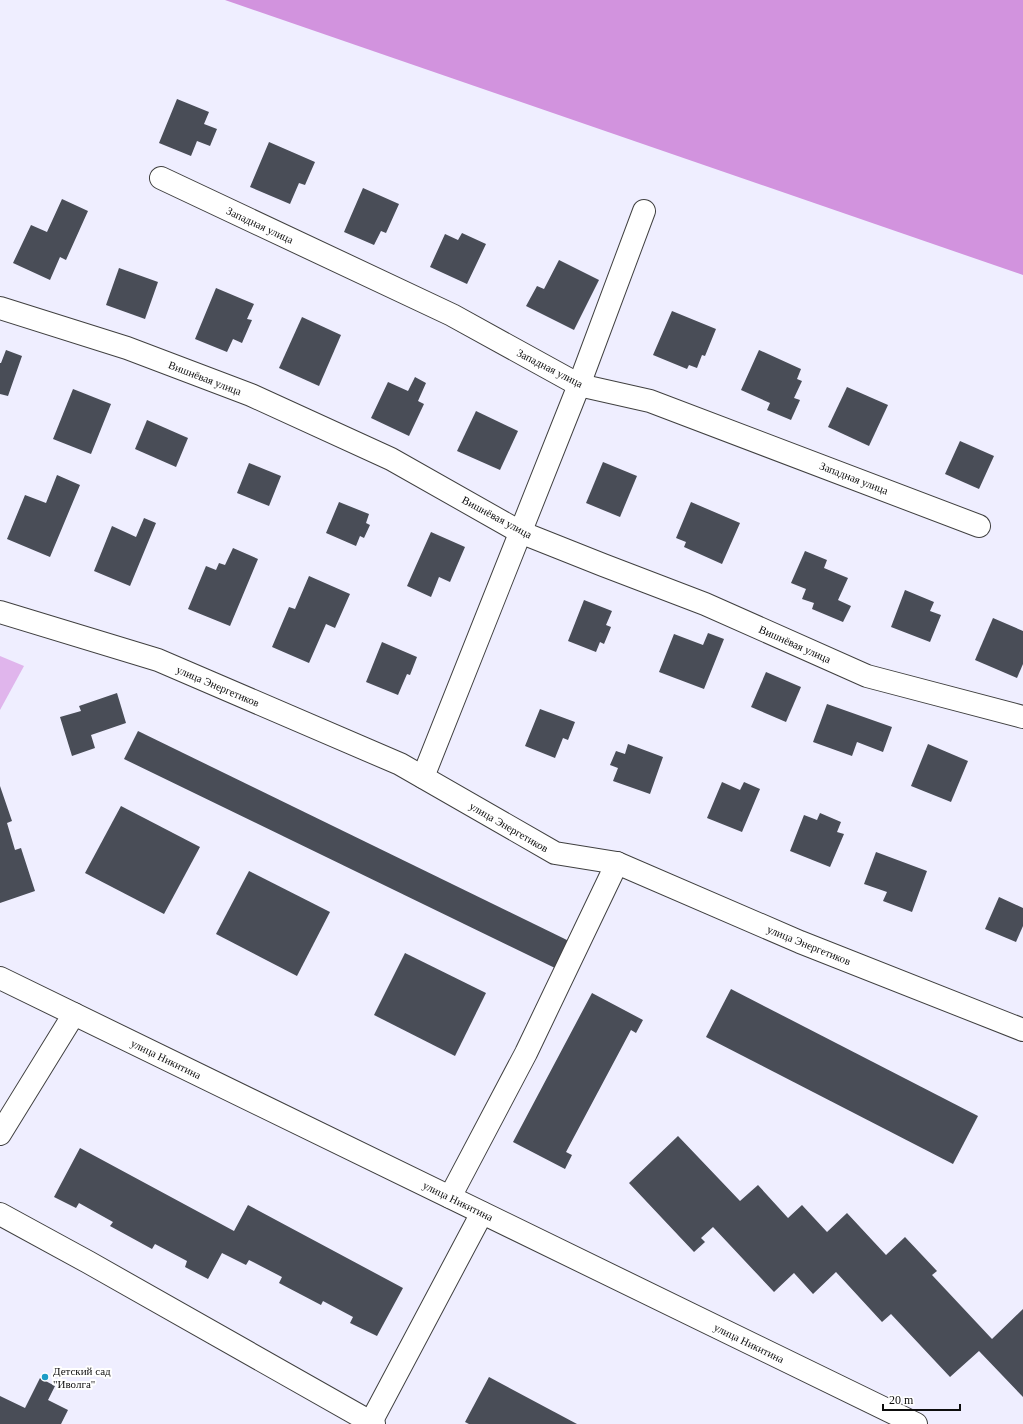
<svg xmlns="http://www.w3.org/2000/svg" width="1023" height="1424" font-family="'Times New Roman',serif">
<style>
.green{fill:#e0b5ec}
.forest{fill:#d293de}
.building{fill:#494d57}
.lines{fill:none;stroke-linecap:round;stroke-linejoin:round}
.minor-casing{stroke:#404040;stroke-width:24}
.minor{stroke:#fff;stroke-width:22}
.poi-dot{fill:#1c9cc6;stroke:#fff;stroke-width:1.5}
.labels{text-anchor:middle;stroke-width:4;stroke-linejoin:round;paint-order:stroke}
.street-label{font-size:11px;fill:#0d0d0d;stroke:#fff}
.poi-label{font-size:11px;fill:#0d0d0d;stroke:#fff;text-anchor:start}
</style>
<rect width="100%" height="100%" fill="#efeeff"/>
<polygon class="green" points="0,656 24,666 0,710"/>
<polygon class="forest" points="225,0 1023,0 1023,275"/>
<g class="building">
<polygon points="177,99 209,112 204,124 217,129 210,146 197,141 191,156 159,143"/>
<polygon points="269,142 315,162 305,185 299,183 290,204 250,187"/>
<polygon points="363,188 399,204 386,233 381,231 374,245 344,232"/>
<polygon points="62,199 88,211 66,260 60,257 50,280 13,263 31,225 47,232"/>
<polygon points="462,233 486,244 467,284 430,267 445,234 458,240"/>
<polygon points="559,260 599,280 574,330 526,306 537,286 544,289"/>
<polygon points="119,268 158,282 145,319 106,305"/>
<polygon points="216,288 254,304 247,319 252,320 242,343 233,339 227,352 195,339"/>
<polygon points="672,311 716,329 705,356 702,355 697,368 689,365 687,369 653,355"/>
<polygon points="302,317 341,335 319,386 279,368"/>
<polygon points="6,350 22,356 8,396 0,394 0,363 1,363"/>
<polygon points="759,350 801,369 797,379 802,381 794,398 800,400 791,420 767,410 770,403 741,390"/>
<polygon points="415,377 426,383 418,401 424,404 409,436 371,418 388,382 408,391"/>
<polygon points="847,387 888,405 869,446 828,427"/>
<polygon points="73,389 111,404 91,454 53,439"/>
<polygon points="476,411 518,431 500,470 457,451"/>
<polygon points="147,420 188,438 176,467 135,449"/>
<polygon points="960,441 994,456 979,489 945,474"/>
<polygon points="603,462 637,476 620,517 586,503"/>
<polygon points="249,463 281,476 269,506 237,493"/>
<polygon points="57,475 80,485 50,557 7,539 25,495 46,503"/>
<polygon points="339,502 369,514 366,523 370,525 364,538 360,536 356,546 326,533"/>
<polygon points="691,502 740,523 722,564 684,547 686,542 676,538"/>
<polygon points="144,518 156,523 130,586 94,571 112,526 136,537"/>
<polygon points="431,532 465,547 450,582 439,577 431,597 407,586"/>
<polygon points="233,548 258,559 230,626 188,609 206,566 216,570 219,563 225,565"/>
<polygon points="805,551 827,560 824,568 848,578 838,600 851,606 843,622 812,609 814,603 802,599 806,589 791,583"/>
<polygon points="309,576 350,594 335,628 326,624 309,663 272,647 289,607 295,609"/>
<polygon points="905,590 934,602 930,611 941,615 930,642 891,627"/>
<polygon points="584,600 612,611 606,625 611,627 604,644 600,642 596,652 568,641"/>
<polygon points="993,618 1023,631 1023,664 1017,678 975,660"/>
<polygon points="708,633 724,639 704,689 659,672 674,634 703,645"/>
<polygon points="382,642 417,657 410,675 407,674 398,695 366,682"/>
<polygon points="766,672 801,687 786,722 751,707"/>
<polygon points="117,693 126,723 91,735 95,748 72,756 60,717 81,711 79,706"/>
<polygon points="827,704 892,727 883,752 857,742 852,756 813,742"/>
<polygon points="540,709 575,722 568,740 563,738 555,758 525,746"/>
<polygon points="138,731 569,941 555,968 124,759"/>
<polygon points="628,744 663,757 650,794 613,781 618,768 610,765 616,751 625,754"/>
<polygon points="928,744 968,761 951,802 911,786"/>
<polygon points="722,782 740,790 744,782 760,789 742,832 707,818"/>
<polygon points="0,786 12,821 7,823 15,850 21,848 35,891 0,903"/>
<polygon points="121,806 200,847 164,914 85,873"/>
<polygon points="820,813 841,822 837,832 844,834 830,867 790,851 804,815 817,820"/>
<polygon points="876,852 927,871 912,912 883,901 887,892 864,884"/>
<polygon points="249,871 330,912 297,976 216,934"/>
<polygon points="999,897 1023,908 1023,926 1016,942 985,929"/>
<polygon points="405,953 486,993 455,1056 374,1015"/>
<polygon points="731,989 978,1116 953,1164 706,1037"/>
<polygon points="592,993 643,1020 636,1033 631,1030 566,1152 572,1155 565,1169 513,1142"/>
<polygon points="678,1136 740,1201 758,1185 788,1218 802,1205 827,1232 847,1213 886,1255 905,1237 937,1271 932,1275 992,1339 1023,1309 1023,1397 979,1351 950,1377 891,1314 882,1322 836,1272 813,1294 794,1273 774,1292 713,1227 701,1238 705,1242 694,1252 629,1183"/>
<polygon points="80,1148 234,1231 248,1205 403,1288 377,1336 350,1323 353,1317 323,1301 321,1305 279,1283 282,1277 249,1260 246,1265 222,1253 208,1279 185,1267 187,1261 155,1244 152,1249 110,1226 113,1222 79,1203 76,1208 54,1197"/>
<polygon points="489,1377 577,1424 469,1424 465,1422"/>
<polygon points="40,1378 55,1386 48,1400 68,1410 61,1424 0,1424 0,1396 25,1408"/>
</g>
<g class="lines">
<g class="minor-casing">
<g id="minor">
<polyline points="161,178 452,315 579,385 650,401 979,526"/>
<polyline points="0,308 127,348 251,395 391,459 520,532 603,565 705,604 867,676 1023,717"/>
<polyline points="0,612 158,660 400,764 555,853 617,863 800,942 1023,1030"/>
<polyline points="423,777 579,385 644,211"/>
<polyline points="0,978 916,1424"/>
<polyline points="0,1134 74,1014"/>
<polyline points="450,1197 526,1053 617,863"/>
<polyline points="0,1214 88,1262 374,1424"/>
<polyline points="370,1424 482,1213"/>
</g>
</g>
<use href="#minor" class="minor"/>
</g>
<circle class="poi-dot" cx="45" cy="1377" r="4"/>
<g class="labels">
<g class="street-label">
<text transform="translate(260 225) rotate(25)" y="4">Западная улица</text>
<text transform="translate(550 368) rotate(27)" y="4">Западная улица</text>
<text transform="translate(205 378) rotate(21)" y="4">Вишнёвая улица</text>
<text transform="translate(854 478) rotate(21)" y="4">Западная улица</text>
<text transform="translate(497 517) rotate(28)" y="4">Вишнёвая улица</text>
<text transform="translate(795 644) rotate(24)" y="4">Вишнёвая улица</text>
<text transform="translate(218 686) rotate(23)" y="4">улица Энергетиков</text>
<text transform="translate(509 827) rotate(30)" y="4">улица Энергетиков</text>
<text transform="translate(809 945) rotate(22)" y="4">улица Энергетиков</text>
<text transform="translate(166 1059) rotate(26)" y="4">улица Никитина</text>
<text transform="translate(458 1201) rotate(26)" y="4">улица Никитина</text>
<text transform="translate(749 1343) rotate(26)" y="4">улица Никитина</text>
</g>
<g class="poi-label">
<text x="53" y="1375">Детский сад<tspan x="53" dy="13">"Иволга"</tspan></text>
</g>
</g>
<path d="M883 1404v6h77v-6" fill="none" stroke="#0d0d0d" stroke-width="2"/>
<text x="889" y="1404" font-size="12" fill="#0d0d0d" stroke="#ffffff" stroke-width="3" paint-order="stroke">20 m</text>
</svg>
